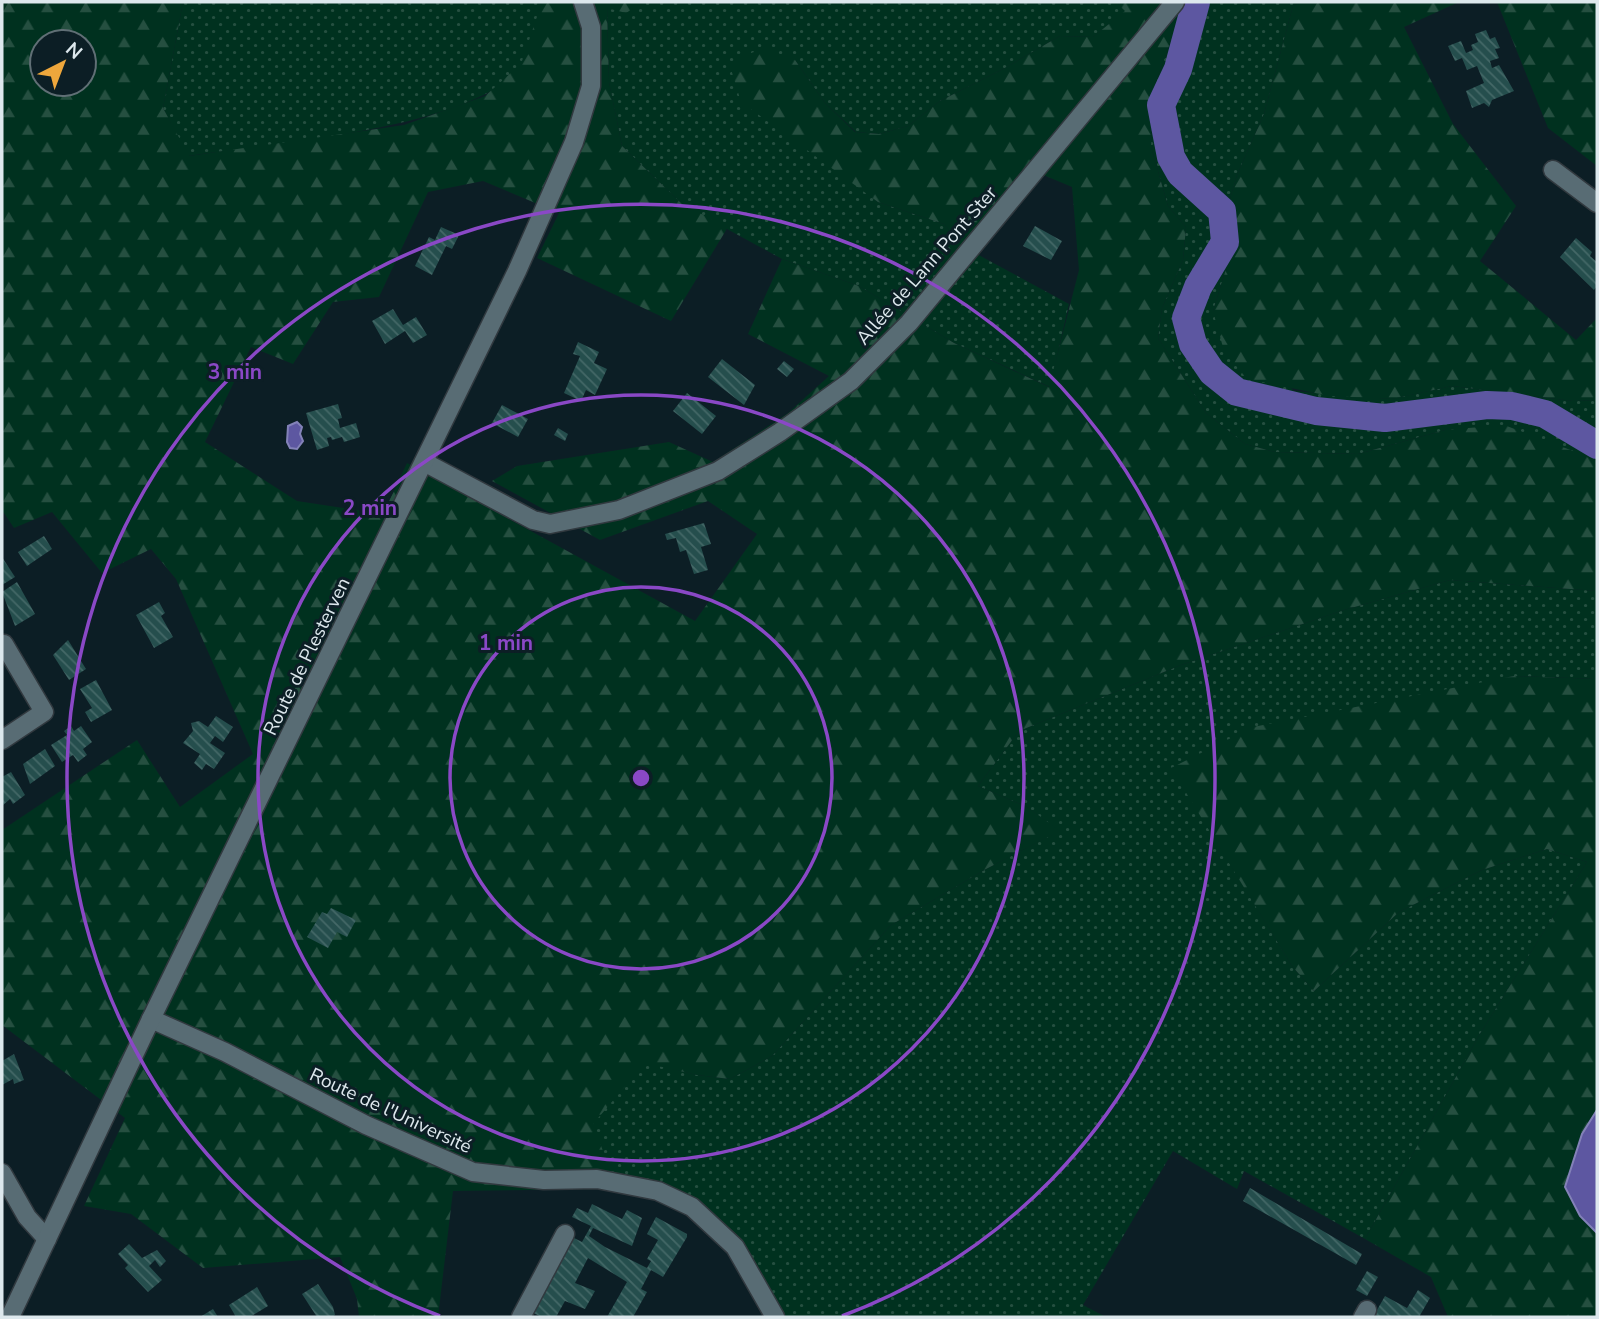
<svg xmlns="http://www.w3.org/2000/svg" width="1599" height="1319" font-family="'Nunito Sans',sans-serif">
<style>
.grass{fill:url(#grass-dots)}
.forest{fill:url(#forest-firs);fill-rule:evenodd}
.water{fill:#5d57a1;stroke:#8382b8;stroke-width:2}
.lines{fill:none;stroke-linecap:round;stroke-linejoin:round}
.river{stroke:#5d57a1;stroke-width:28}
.building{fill:url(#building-back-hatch)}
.minor-casing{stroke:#31393f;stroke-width:21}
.minor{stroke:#586c74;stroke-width:18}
.ring{fill:none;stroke:#8a48c6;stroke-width:3.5}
.labels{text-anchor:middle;stroke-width:6;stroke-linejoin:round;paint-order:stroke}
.street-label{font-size:19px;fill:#dde8ed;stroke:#0c1e25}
.centre{fill:#8a48c6;stroke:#0c1e25;stroke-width:3.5}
.ring-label{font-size:21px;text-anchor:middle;font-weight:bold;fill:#8a48c6;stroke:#0c1e25;stroke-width:6;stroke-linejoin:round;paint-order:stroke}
</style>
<defs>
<pattern id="grass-dots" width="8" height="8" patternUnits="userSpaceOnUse" patternTransform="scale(1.75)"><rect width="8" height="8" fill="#00311f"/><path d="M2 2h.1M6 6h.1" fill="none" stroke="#254f40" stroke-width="1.8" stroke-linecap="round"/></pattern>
<pattern id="forest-firs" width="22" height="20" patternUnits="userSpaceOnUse" patternTransform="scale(1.75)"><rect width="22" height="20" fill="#00311f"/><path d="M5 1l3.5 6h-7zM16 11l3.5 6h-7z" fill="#254f40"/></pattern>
<pattern id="building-back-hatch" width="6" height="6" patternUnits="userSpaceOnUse" patternTransform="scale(1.75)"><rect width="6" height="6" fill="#254e4d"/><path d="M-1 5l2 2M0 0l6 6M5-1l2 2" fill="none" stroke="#446867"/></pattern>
</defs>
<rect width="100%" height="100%" fill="#0c1e25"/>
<g class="grass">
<path d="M183,2H542C536,21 531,45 522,63C486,128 261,145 188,156L163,108Z"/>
<polygon points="643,2 1116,2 1126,11 1093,37 1060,36 1005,68 940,101 908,126 879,134 856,132 825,103 795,60 835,168 878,202 944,224 962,246 1069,304 1050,387 954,343 859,286 782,259 683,205 622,146 609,82 607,7 626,12"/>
<polygon points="1185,2 1301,2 1293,6 1264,114 1237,175 1228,206 1235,240 1213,311 1294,391 1391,399 1452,386 1573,401 1597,400 1597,460 1555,446 1445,430 1358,454 1275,452 1245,444 1206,413 1158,338 1162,308 1183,260 1186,227 1168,206 1151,147 1153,90"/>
<path d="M1450,580L1597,591V679L1514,676L1172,768L1292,966L1314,991L1399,912L1482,870L1547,849L1587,862L1480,1034L1365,1239L1244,1171L1237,1189L1173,1151L1083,1305L1106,1317H768C727,1241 705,1209 617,1189L592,1124L645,1062L697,1075L730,1079L772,1056L891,925L986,869L1059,831L1027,807L978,786L1019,731L1181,665L1344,610Z"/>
</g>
<g class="forest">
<path d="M2,2H183L163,108L189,156L404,125L485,96L521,64L542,2H643L626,13L607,8L609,82L622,146L683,205L728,227L671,321L537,258L559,213L483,181L428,192L379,297L333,302L293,364L251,347L205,442L297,501L383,514L407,463L695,621L757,534L708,501L600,540L492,481L517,466L669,442L713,462L788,413L829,376L748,334L782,259L859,286L954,343L1049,387L1079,270L1072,187L1029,169L962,246L944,224L878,202L741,102L731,69L748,54L763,49L795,60L825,103L855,132L879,134L908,126L940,101L1005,68L1060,36L1093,37L1125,11L1116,2H1185L1153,90L1151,147L1168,206L1186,227L1183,260L1162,308L1158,338L1206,413L1245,444L1275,452L1358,454L1445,430L1504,425L1597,460V591L1450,580L1344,610L1181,665L1019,731L978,786L1027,807L1060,831L986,869L891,925L772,1056L730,1079L697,1075L645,1063L593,1124L617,1189L453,1191L438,1317H359L357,1299L340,1257L203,1268L131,1214L84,1206L125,1118L2,1025V830L137,740L180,807L253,754L176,579L151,549L102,573L52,512L14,528L2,510ZM42,42H84V84H42Z"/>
<polygon points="1301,2 1459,2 1404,27 1453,124 1516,206 1480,261 1576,340 1597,318 1597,400 1573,401 1452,386 1392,399 1330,396 1247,379 1224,351 1213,311 1235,240 1228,206 1237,175 1264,114 1293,6"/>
<polygon points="1497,2 1597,2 1597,166 1548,128"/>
<polygon points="1514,676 1597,679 1597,1110 1574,1154 1580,1216 1597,1233 1597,1317 1448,1317 1431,1277 1365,1239 1480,1034 1587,862 1547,849 1482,870 1399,912 1314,991 1292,966 1171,768 1253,727"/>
</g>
<g class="water">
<polygon points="297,422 302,427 300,434 303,441 297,449 290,448 287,442 288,426"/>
<polygon points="1597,1110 1597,1233 1580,1216 1565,1187 1582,1134"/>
</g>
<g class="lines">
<polyline class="river" points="1196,2 1178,69 1161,105 1171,157 1180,173 1222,211 1225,242 1198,287 1186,318 1193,344 1212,372 1237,392 1316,411 1385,418 1487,405 1512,406 1545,414 1597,445"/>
</g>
<g class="building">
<polygon points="1486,30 1490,39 1495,37 1500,48 1495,49 1499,58 1490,61 1492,68 1499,65 1514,91 1492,100 1489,107 1484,103 1472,108 1466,91 1484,83 1477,66 1467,70 1462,58 1455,61 1448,46 1461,41 1466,53 1473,50 1471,45 1478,42 1475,34"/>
<polygon points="1035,226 1062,241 1051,260 1023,246"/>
<polygon points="441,227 459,235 452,249 446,246 432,275 415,266 429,237 435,240"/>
<polygon points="1576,238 1592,252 1590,256 1597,262 1597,286 1594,290 1560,257"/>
<polygon points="393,309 403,325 416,317 427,335 413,343 405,331 385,344 372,321"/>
<polygon points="578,342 599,352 594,363 607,369 595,395 586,390 581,401 564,393 580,356 573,354"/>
<polygon points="722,359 755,385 744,405 708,377"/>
<polygon points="784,361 794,369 787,377 777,369"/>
<polygon points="687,393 716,416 702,434 673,411"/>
<polygon points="338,404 342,418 338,419 340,428 356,423 360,437 344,442 342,437 332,440 331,437 327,438 329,446 317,450 306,413"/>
<polygon points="502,405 528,419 518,437 492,423"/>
<polygon points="558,428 568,434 565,441 554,435"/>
<polygon points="704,523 711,544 701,547 708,570 694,574 686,550 680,552 676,538 667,540 665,534"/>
<polygon points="44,536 52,549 27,566 18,552"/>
<polygon points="2,557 15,577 2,585"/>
<polygon points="17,582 35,614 15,626 2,592"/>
<polygon points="159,602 165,613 161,616 173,637 154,648 136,615"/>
<polygon points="68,640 86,669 69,680 53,655"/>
<polygon points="96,680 112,710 91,722 85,712 92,708 80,689"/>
<polygon points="216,716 233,727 223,742 215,736 210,743 225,753 214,769 206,764 202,770 194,763 200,754 183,743 193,731 191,723 199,721 208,727"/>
<polygon points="71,726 74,731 81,726 92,742 83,749 87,755 78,762 73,755 62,762 51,745 67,735 64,731"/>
<polygon points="45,749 55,766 30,784 23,764"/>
<polygon points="11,772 25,795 13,804 10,799 2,806 2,777"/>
<polygon points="331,908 356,920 347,937 337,932 328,948 307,937 322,912 327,914"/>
<polygon points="14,1054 24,1080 14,1084 13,1079 2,1085 2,1061"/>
<polygon points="1250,1188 1362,1254 1356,1265 1243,1201"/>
<polygon points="592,1204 622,1219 627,1210 642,1218 632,1246 593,1228 589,1236 605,1247 647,1268 651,1261 647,1259 658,1240 647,1234 656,1217 687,1234 687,1237 663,1277 651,1270 641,1289 647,1292 633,1317 607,1317 627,1282 588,1258 575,1283 595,1291 585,1309 565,1301 556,1317 542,1317 533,1313 574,1238 582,1242 591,1226 572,1217 577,1208 588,1213"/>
<polygon points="129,1244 142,1258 157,1250 166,1261 160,1267 155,1260 149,1266 162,1280 148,1292 125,1268 128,1265 118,1254"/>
<polygon points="1367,1271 1378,1277 1367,1296 1356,1290"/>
<polygon points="318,1284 333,1307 335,1315 332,1317 317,1317 302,1294"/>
<polygon points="257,1287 268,1306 250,1317 236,1317 229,1305"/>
<polygon points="1418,1290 1430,1298 1419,1317 1373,1317 1385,1296 1407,1308"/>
<polygon points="213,1309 218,1317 200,1317"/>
</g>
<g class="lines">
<g class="minor-casing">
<g id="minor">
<polyline points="1553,170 1597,203"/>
<polyline points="424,462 533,520 550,524 619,510 718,471 780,432 851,381 909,323 1175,2"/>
<polyline points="2,740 44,712 4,644"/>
<polyline points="151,1019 225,1052 366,1125 473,1172 544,1180 597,1179 658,1191 692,1207 735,1247 775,1317"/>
<polyline points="2,1173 27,1217 47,1239"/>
<polyline points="10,1317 151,1019 517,271 574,142 591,86 591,27 583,2"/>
<polyline points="521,1317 565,1234"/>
<polyline points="1363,1317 1367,1310"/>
</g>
</g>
<use href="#minor" class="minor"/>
</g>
<g class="ring">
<circle cx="641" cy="778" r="191"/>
<circle cx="641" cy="778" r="383"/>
<path d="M440 1316A574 574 0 1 1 842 1316"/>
</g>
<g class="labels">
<g class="street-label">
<text transform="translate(926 265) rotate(-49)" y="7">Allée de Lann Pont Ster</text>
<text transform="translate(306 656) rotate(-64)" y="7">Route de Plesterven</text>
<text transform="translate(391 1110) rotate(25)" y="7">Route de l'Université</text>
</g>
</g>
<circle cx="641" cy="778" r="10" class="centre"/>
<g class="ring-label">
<text x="235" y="379">3 min</text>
<text x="370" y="515">2 min</text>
<text x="506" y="650">1 min</text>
</g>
<rect width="1599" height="1319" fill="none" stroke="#dde8ed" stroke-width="7"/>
<g transform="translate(63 63) rotate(42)"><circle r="33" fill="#0c1e25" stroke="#606f75" stroke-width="2"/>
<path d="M0-5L12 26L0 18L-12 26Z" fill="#eea73c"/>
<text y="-10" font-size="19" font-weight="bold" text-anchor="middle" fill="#dde8ed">N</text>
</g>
</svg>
